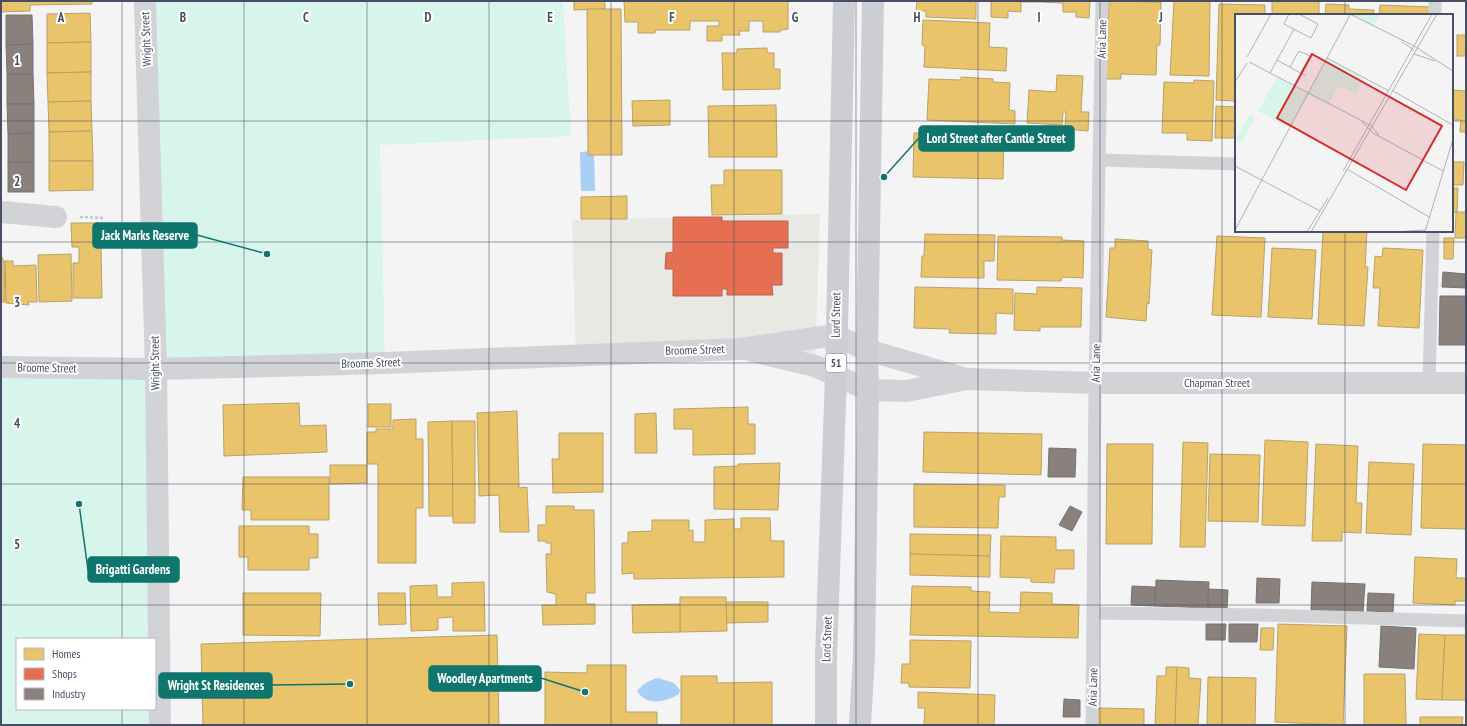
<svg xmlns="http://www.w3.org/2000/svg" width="1467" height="726" font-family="'PT Sans Narrow',sans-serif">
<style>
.commercial{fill:#e8e9e3}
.green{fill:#d7f5eb;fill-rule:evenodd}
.water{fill:#a8cff5}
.homes{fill:#e9c46a;stroke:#b9a168}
.shops{fill:#e76f51;stroke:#b76556}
.industry{fill:#8a817c;stroke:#767274}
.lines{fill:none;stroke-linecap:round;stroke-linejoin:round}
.path{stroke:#bccaca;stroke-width:2.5;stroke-dasharray:3 2;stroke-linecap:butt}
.lane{stroke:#d2d3d7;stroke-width:13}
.street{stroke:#d2d3d7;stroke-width:22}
.primary{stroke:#ccced4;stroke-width:22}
.grid{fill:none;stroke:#484e63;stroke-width:1;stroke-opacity:0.55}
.labels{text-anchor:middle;stroke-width:4;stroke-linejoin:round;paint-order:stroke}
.shield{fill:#fff;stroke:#7f8392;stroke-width:1}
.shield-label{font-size:11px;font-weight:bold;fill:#484e63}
.street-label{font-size:12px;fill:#484e63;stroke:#fff}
.inset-road{fill:none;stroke:#afb2ba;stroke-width:1}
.view{fill:#d62828;fill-opacity:0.15;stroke:#d62828;stroke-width:2}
.inset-edge{fill:none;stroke:#484e63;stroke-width:2}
.grid-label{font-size:13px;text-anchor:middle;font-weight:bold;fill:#484e63;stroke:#fff;stroke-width:4;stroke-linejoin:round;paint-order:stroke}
.leader{fill:none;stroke:#0f766e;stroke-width:1.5}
.callout-dot{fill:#0f766e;stroke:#fff;stroke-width:1.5}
.callout{fill:#0f766e;stroke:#0f766e;stroke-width:1.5}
.callout-label{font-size:13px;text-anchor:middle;font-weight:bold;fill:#fff}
</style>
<rect width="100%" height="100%" fill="#f4f4f4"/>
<polygon class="commercial" points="820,214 815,366 741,349 576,358 572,220"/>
<path class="green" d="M145,1H563L571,136L380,145L385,363L156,369L160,725H1V367L156,369ZM17,639H155V709H17Z"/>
<g class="water">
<polygon points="594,151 595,191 581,191 580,152"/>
<path d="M658,678L674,683L680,690L679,694C666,702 647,707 637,691C643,684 649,680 658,678Z"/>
</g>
<g class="homes">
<polygon points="1,1 92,1 92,4 30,5 30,11 1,12"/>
<polygon points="574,1 605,1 605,9 574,10"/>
<polygon points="624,1 788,1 788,29 780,30 780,32 763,32 763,21 749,21 749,31 739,31 740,35 722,35 722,41 707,41 707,26 719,26 719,21 690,21 690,30 656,30 655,33 638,33 638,22 625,22"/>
<polygon points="917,1 976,1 976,19 926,17 926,11 916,11"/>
<polygon points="991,1 1040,1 1040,2 1021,2 1021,12 1008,11 1008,18 991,17"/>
<polygon points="1040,1 1090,1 1089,18 1076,17 1076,12 1063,12 1063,3 1040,2"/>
<polygon points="1109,1 1161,2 1160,45 1157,45 1156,75 1121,74 1121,79 1106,79"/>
<polygon points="1174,1 1210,1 1209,76 1170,75"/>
<rect x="1272" y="1" width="47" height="14"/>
<polygon points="1219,4 1265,5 1265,15 1236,15 1236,80 1234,101 1216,100"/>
<polygon points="1326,4 1349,5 1349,9 1374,10 1373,15 1325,15"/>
<polygon points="1380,5 1431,7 1430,15 1379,15"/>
<polygon points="587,9 621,9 622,155 588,155"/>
<polygon points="90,13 91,42 47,43 47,14"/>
<polygon points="923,20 990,23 989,47 1007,48 1006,71 924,67 925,46 922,45"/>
<rect x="1457" y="35" width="9" height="21"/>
<polygon points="91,42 91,72 47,73 47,43"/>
<polygon points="767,48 767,53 774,53 774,69 780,69 780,89 723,90 722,53 737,53 737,49"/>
<polygon points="91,72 91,101 48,102 47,73"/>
<polygon points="1057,75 1083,76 1081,112 1089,112 1088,131 1065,129 1066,112 1063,112 1062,125 1027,123 1029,90 1056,92"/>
<polygon points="961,77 993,79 993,82 1010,83 1009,110 1015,111 1015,124 927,120 929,79 961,80"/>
<polygon points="1194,80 1214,81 1212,141 1187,140 1187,133 1162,133 1164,82 1194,83"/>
<polygon points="1453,90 1466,91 1466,132 1460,132 1461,120 1452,120"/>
<polygon points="670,100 670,125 633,126 632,101"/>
<polygon points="91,101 92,131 49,132 48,102"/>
<polygon points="1235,104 1236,138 1215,138 1216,106 1235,107"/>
<polygon points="776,105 777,157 709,157 708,106"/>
<polygon points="92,131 93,161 49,161 49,132"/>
<polygon points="914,133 1004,135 1003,179 913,177"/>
<polygon points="49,161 93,161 93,190 49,191"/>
<polygon points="1452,162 1464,162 1463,185 1452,185"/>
<polygon points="724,170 782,170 782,214 712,215 711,185 724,185"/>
<polygon points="1452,188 1458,188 1457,212 1452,212"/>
<polygon points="627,196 627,219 581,219 581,197"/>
<polygon points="1456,212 1466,212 1466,238 1455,238"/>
<polygon points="71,223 98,223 98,246 101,246 102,298 73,298 73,263 79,263 79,247 72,247"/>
<polygon points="1323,231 1367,231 1365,267 1368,267 1364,326 1318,324"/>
<polygon points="925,234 995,235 994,261 984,261 984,278 921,277 922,256 924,256"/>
<polygon points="998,236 1062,237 1062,240 1084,241 1083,278 1062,277 1061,281 997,280"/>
<polygon points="1217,236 1265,238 1261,317 1212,315"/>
<polygon points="1444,238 1454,238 1453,259 1444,259"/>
<polygon points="1115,239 1148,241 1148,249 1152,250 1149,304 1147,303 1146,321 1106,317 1110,248 1115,248"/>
<polygon points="1272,248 1316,250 1312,319 1268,317"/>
<polygon points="1383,248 1423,250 1419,328 1378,326 1380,288 1373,288 1375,256 1382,257"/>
<polygon points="71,254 72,301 39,302 38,255"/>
<polygon points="1,256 4,261 5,302 1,302"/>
<polygon points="5,261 13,261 13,266 36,265 37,302 28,302 29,305 6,303"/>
<polygon points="915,287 1013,289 1013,314 996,313 996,334 949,333 950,329 914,328"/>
<polygon points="1037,287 1082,288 1081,327 1040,327 1040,331 1014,330 1015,293 1037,294"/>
<polygon points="299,403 300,426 326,425 327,452 224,456 223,405"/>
<rect x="368" y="404" width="23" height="23"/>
<polygon points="748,407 748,424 755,424 755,454 693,455 693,429 674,429 674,409"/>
<polygon points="517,411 519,488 527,487 529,532 500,532 499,495 479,496 477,413"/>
<polygon points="656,413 657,453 635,453 635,414"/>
<polygon points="416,419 416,439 423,439 423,508 416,508 416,563 378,563 378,464 367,464 367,432 376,432 376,429 393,429 393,420"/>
<polygon points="452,421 453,516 429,516 428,422"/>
<polygon points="452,421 475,421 475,523 453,523"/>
<polygon points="924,432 1042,434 1041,475 923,472"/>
<polygon points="559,433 603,433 603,492 553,493 552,459 559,459"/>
<polygon points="1265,440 1308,442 1305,526 1262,525"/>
<polygon points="1183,442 1208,443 1205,547 1180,547"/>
<polygon points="1107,444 1153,444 1152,544 1106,544"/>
<polygon points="1316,444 1358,446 1356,503 1362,503 1361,533 1342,532 1342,541 1312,541"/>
<polygon points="1423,444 1466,445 1466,529 1421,528"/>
<polygon points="1210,454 1260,455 1258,522 1208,521"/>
<polygon points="1369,462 1414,464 1411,535 1366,533"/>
<polygon points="780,463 778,510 714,509 714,467 738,466 738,464"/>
<polygon points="330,465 367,465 367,483 330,484"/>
<polygon points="243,477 329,477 329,520 251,520 251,510 242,510"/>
<polygon points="914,484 1005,485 1005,497 999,497 998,528 914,527"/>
<polygon points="546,506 574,506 574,510 594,510 595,593 586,593 586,604 595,604 595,624 543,625 542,605 556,605 556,594 547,592 546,554 551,554 551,543 546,543 546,541 538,541 538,525 546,525"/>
<polygon points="741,518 770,518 771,541 784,541 784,577 634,579 634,573 622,574 622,543 628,543 628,532 652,531 652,520 689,520 689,531 693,530 693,542 705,542 705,520 734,519 734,529 741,529"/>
<polygon points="239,526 309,526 309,534 318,534 318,558 309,558 309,570 248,570 248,557 239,557"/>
<polygon points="910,534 991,535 990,556 910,554"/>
<polygon points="1001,536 1056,537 1056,550 1074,550 1074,569 1055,569 1054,583 1031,582 1031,578 1000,577"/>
<polygon points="910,554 990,556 990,577 910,575"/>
<polygon points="1415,557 1457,559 1456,578 1466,578 1466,601 1455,601 1455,605 1413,603"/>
<polygon points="484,582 485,631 453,631 453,617 438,618 438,630 411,631 410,586 437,585 437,597 452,597 452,583"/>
<polygon points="912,586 971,587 971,591 990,592 989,612 1020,613 1021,592 1052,593 1052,604 1079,605 1078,638 910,635"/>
<polygon points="243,593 321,593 320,636 243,635"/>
<polygon points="378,593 405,593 406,624 379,625"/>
<polygon points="680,597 726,597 727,631 680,632"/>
<polygon points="726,602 768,602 768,622 727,623"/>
<polygon points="680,604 680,632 633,633 632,605"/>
<polygon points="1278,624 1347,626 1343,725 1275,722"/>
<polygon points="1261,628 1274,628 1273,650 1260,650"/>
<polygon points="1419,634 1445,635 1442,700 1416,699"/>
<polygon points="497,635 499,725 203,725 201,644"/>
<polygon points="1445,635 1466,635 1466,700 1442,700"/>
<polygon points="910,640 971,641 970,688 909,687 909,683 901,683 902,664 910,664"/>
<polygon points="587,665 626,665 626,712 657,712 657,725 545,725 545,672 587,673"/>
<polygon points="1166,667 1177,667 1175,725 1155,725 1157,676 1166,676"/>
<polygon points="1177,667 1189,668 1189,678 1201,679 1198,725 1175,725"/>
<polygon points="1364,674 1405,674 1406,725 1364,725"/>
<polygon points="681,676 717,676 717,683 772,682 772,725 681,725"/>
<polygon points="1208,677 1256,678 1255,725 1207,725"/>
<polygon points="918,692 995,695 994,725 924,725 925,708 918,708"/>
<polygon points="1098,708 1144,709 1144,725 1098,725"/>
<polygon points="1420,717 1463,717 1462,725 1420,725"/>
</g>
<polygon class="shops" points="673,217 722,217 722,221 788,221 788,248 773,248 773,253 782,253 782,285 772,285 773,295 727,295 727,289 722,289 722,296 673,296 673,269 665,269 666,253 673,252"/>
<g class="industry">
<polygon points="6,15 32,15 33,44 6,45"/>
<polygon points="33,44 33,74 7,74 6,45"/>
<polygon points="7,74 33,74 34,104 7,104"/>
<polygon points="7,104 34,104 34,133 8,134"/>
<polygon points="34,133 34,162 8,162 8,134"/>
<rect x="8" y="162" width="26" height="30"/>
<polygon points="1443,272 1466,274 1466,288 1442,287"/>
<polygon points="1440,296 1466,296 1466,345 1439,345"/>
<polygon points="1049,448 1076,449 1075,477 1048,477"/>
<polygon points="1070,506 1082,512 1072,531 1059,525"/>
<polygon points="1257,578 1280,579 1279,603 1256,603"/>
<polygon points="1156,580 1209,582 1208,608 1155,606"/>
<polygon points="1312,582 1365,584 1363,613 1311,610"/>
<polygon points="1132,586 1155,587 1155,606 1131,605"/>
<polygon points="1208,589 1228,590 1227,609 1208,608"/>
<polygon points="1368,593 1394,594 1393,612 1367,611"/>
<polygon points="1206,624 1226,624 1225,640 1206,640"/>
<polygon points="1229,624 1258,624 1257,642 1229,642"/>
<polygon points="1381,626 1416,628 1414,669 1379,667"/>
<polygon points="1064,699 1080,700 1080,717 1063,717"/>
</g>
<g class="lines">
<polyline class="path" points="80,217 105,218"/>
<g class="lane">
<polyline points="1435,15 1435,1"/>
<polyline points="1100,160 1236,164"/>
<polyline points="1429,384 1433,231"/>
<polyline points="1094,613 1260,615 1466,621"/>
<polyline points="1092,725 1095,383 1102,1"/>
</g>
<g class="street">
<polyline points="145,1 156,369 160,725"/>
<polyline points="1,212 56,217"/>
<polyline points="752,351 815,366 868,390 906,391 967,379 1095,383 1466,383"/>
<polyline points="1,367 156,369 385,363 741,349 835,335 867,350 967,379"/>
</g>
<g class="primary">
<polyline points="826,725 826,656 836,375 844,1"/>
<polyline points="860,725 864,656 868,390 867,350 873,1"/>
</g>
</g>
<path class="grid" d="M122,1V639M244,1V725M367,1V725M489,1V725M611,1V725M734,1V725M856,1V725M978,1V725M1100,1V725M1222,1V725M1345,1V15M1,121H1236M1452,121H1466M1345,231V725M1,242H1466M1,363H1466M1,484H1466M1,605H1466M122,709V725"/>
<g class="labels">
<rect class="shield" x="826" y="354" width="20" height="18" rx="3"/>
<g class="shield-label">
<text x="836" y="367">51</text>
</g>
<g class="street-label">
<text transform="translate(146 39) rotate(-92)" y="4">Wright Street</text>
<text transform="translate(1102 39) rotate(-89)" y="4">Aria Lane</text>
<text transform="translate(836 315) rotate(-89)" y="4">Lord Street</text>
<text transform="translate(695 350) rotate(-2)" y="4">Broome Street</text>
<text transform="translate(155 363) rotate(-91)" y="4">Wright Street</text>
<text transform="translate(371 363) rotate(-2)" y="4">Broome Street</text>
<text transform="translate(1096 363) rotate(-89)" y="4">Aria Lane</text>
<text transform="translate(47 368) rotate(1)" y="4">Broome Street</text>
<text x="1217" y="387">Chapman Street</text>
<text transform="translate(827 639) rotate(-88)" y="4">Lord Street</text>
<text transform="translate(1093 687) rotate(-89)" y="4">Aria Lane</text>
</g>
</g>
<g transform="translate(1235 14)">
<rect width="218" height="218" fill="#f4f4f4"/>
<path d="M115,0H145L138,13ZM92,44L129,64L121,80L104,72L93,91L73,81L54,114L23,97L42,63L73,80ZM15,100L20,103L13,117L7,113ZM7,114L13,117L6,129L0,126Z" fill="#d7f5eb"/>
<path class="inset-road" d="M54,0L49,10L76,24L83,10L64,0M115,0L179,32L218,57M167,28L179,36M179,40L200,47M12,43L36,0M92,44L154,77M42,46L71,62M14,48L135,111L144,121M55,53L64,37L75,42L66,58M35,59L59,15M0,68L12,49M158,77L218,111M127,108L138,119L208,157M0,152L85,197M112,155L194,203M108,157L197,0M0,216L115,1M72,218L93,184M76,218L202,0M158,218L190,216M190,218L218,125"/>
<path class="view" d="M77,40L207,112L171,176L42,104Z"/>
<rect width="218" height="218" class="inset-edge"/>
</g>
<g class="grid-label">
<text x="61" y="22">A</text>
<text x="183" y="22">B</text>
<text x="306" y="22">C</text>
<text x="428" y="22">D</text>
<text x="550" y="22">E</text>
<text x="672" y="22">F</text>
<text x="795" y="22">G</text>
<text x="917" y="22">H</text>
<text x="1039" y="22">I</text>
<text x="1161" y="22">J</text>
<text x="17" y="65">1</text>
<text x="17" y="186">2</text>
<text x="17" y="307">3</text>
<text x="17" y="428">4</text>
<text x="17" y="549">5</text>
</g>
<path class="leader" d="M884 177L919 138M267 254L197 235M79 504L88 570M585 692L541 678M350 684L272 685"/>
<g class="callout-dot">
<circle cx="884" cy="177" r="4"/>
<circle cx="267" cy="254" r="4"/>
<circle cx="79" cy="504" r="4"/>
<circle cx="585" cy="692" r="4"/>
<circle cx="350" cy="684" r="4"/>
</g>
<g class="callout">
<rect x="919" y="126" width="155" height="25" rx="4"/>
<rect x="93" y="223" width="104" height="25" rx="4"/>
<rect x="88" y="557" width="91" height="25" rx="4"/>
<rect x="429" y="666" width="112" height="25" rx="4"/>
<rect x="159" y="673" width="113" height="25" rx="4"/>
</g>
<g class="callout-label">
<text x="996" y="143">Lord Street after Cantle Street</text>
<text x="145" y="240">Jack Marks Reserve</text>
<text x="133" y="574">Brigatti Gardens</text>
<text x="485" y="683">Woodley Apartments</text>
<text x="216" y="690">Wright St Residences</text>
</g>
<rect width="1467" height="726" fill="none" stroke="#484e63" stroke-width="4"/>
<rect x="16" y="638" width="140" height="72" fill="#ffffff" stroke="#b6b8c1"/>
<rect x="24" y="648" width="20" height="12" fill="#e9c46a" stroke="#b6b8c1"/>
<text x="52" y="658" font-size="12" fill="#484e63">Homes</text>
<rect x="24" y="668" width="20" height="12" fill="#e76f51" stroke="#b6b8c1"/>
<text x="52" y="678" font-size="12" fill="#484e63">Shops</text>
<rect x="24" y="688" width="20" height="12" fill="#8a817c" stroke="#b6b8c1"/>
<text x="52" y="698" font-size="12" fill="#484e63">Industry</text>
</svg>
